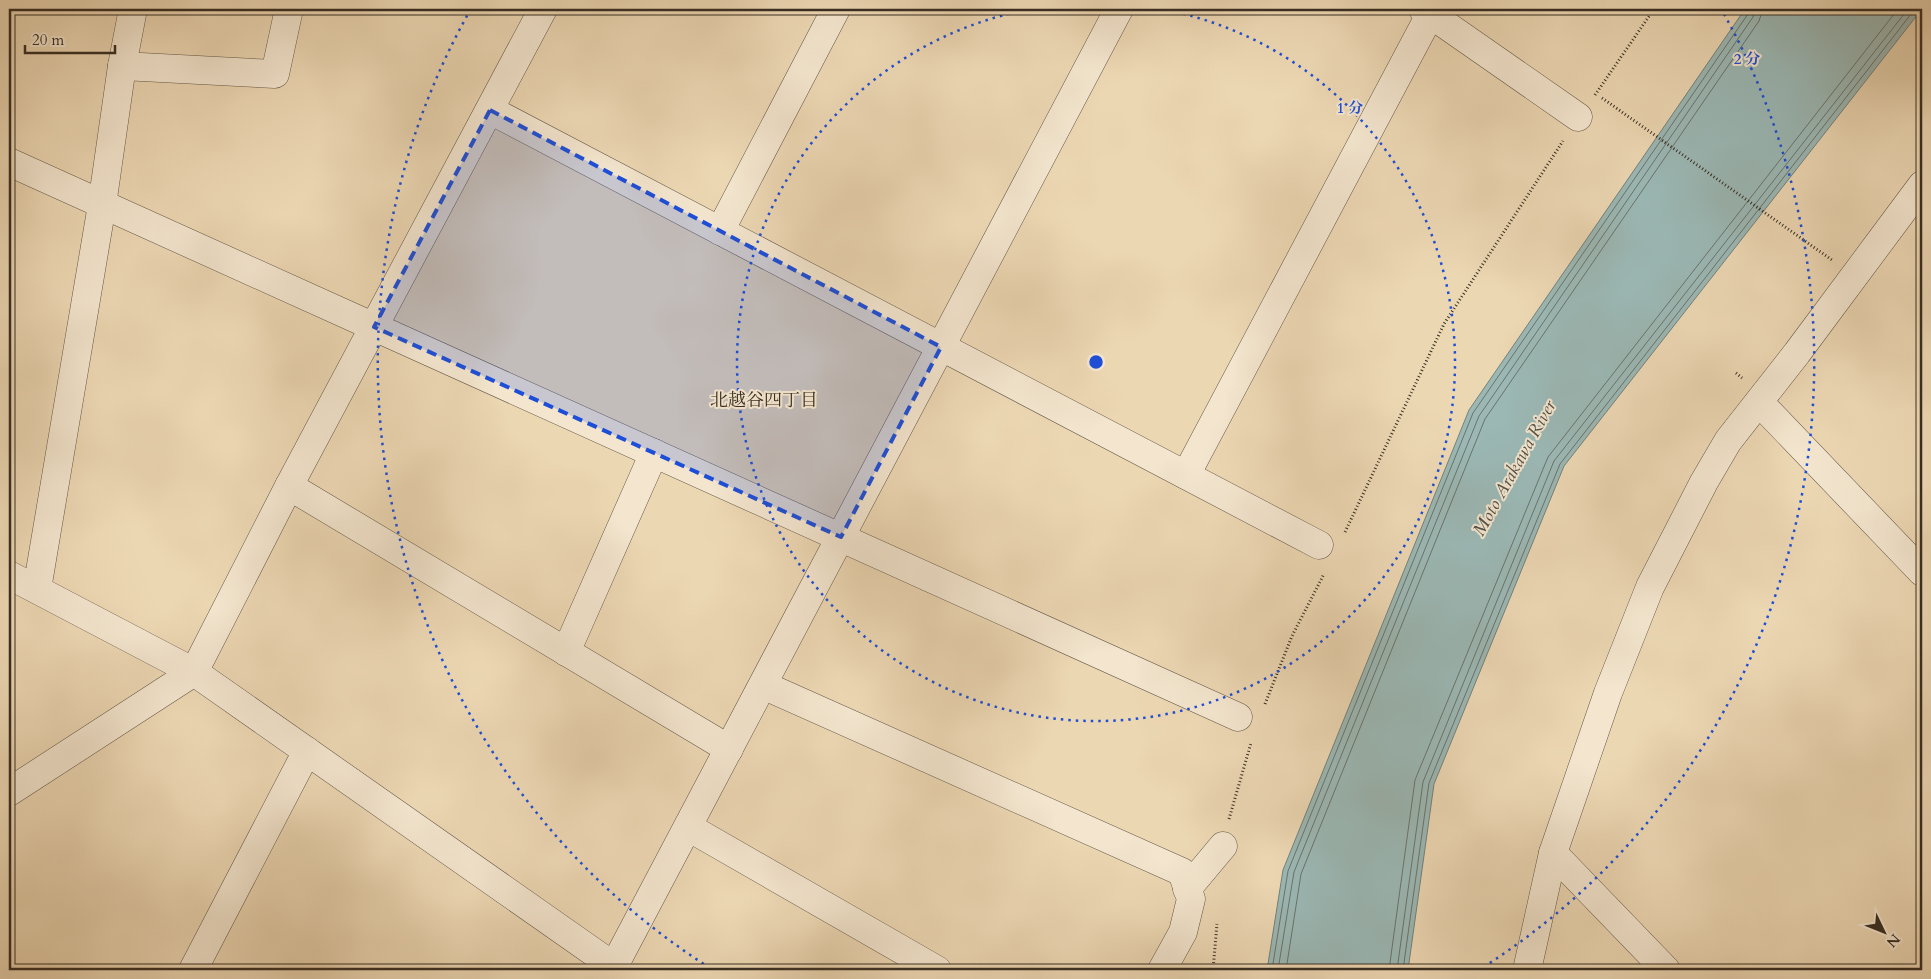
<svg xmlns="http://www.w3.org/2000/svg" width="1931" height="979" font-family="Cardo,'Noto Serif JP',serif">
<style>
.water{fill:#9bb8b5;stroke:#73817b}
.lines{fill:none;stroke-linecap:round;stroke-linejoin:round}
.shore{stroke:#6a736c;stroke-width:1}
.minor-casing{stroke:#655847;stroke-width:29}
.path{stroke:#382e23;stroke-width:3;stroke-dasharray:1 2.5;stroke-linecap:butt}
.minor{stroke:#f3e5ce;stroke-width:28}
.marked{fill:#1d4ed8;fill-opacity:0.2;stroke:#1d4ed8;stroke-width:4;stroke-dasharray:10 6;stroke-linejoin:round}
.ring{fill:none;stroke:#1d4ed8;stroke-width:2.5;stroke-dasharray:2.5 5}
.labels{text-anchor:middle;stroke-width:4;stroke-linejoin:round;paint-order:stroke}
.neighbourhood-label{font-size:18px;fill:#382e23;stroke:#f3e5ce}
.water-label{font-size:18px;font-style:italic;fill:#515048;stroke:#f3e5ce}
.centre{fill:#1d4ed8;stroke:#f3e5ce;stroke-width:2.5}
.ring-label{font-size:15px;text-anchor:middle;font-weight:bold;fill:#1d4ed8;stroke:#f3e5ce;stroke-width:4;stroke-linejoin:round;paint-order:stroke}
</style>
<rect width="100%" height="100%" fill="#ecd7b3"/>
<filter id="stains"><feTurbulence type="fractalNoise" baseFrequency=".004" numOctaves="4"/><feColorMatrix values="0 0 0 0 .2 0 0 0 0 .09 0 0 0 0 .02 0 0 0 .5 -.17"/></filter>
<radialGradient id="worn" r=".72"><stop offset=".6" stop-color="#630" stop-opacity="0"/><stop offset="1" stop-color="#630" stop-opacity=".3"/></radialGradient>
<polygon class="water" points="1745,9 1922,9 1564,466 1434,784 1408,970 1267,970 1283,870 1469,410"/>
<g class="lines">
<g class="shore">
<polyline points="1272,970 1288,871 1473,413 1748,14 1749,9"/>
<polyline points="1278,970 1294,872 1479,416 1753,17 1755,9"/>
<polyline points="1286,970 1301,874 1485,419 1759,21 1763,9"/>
<polyline points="1389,970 1415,780 1548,457 1898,9"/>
<polyline points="1397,970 1423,782 1554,461 1908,9"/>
<polyline points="1403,970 1429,783 1560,464 1915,9"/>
</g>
<g class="minor-casing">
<g id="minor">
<polyline points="1423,9 1578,117"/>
<polyline points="122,66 275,74 289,9"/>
<polyline points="490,110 1319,545"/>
<polyline points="9,162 1238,717"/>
<polyline points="720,231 836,9"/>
<polyline points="1759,402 1922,572"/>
<polyline points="1186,475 1433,9"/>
<polyline points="289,486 729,749"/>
<polyline points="9,575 194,672 619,970"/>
<polyline points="37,589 102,205 122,66 133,9"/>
<polyline points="566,652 654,453"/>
<polyline points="763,685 1182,872 1191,899 1183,932 1162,970"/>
<polyline points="9,792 194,672 289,486 543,9"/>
<polyline points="688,827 937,970"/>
<polyline points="1553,853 1666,970"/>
<polyline points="1187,889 1223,846"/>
<polyline points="193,970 307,751"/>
<polyline points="612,970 1119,9"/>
<polyline points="1527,970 1553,853 1608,693 1650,587 1704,482 1728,441 1797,353 1922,185"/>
</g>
</g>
<g class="path">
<polyline points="1595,95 1654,9"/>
<polyline points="1602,98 1832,260"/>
<polyline points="1736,373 1742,378"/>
<polyline points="1345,532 1444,324 1563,141"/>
<polyline points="1265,704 1292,636 1324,574"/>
<polyline points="1229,819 1251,743"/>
<polyline points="1213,970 1217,924"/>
</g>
<use href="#minor" class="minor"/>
</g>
<path class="marked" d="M490,110L941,347L841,537L374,327Z"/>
<g class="ring">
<path d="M1161 9A359 359 0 1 1 1031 9"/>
<path d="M710 968A718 718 0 0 1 468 14M1724 14A718 718 0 0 1 1482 968"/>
</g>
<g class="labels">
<g class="neighbourhood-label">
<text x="764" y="406">北越谷四丁目</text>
</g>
<g class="water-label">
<text transform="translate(1514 468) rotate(-61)" y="6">Moto Arakawa River</text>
</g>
</g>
<circle cx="1096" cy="362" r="8" class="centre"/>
<g class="ring-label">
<text x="1747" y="64">2 分</text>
<text x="1350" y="113">1 分</text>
</g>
<rect width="1931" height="979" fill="none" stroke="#ecd7b3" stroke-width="30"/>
<rect x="10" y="10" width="1911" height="959" fill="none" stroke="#382e23" stroke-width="2.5"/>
<rect x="15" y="15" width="1901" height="949" fill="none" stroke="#382e23"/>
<g transform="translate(1884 932) rotate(133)" stroke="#f3e5ce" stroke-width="4" paint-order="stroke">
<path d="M0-4L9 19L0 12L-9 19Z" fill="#382e23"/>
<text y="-8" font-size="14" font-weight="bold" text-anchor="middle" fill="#382e23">N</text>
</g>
<path d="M25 45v8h90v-8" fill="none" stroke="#382e23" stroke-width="2.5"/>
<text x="32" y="45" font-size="15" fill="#382e23" stroke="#f3e5ce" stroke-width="4" paint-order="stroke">20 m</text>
<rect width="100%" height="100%" filter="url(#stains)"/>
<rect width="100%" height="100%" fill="url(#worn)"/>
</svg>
